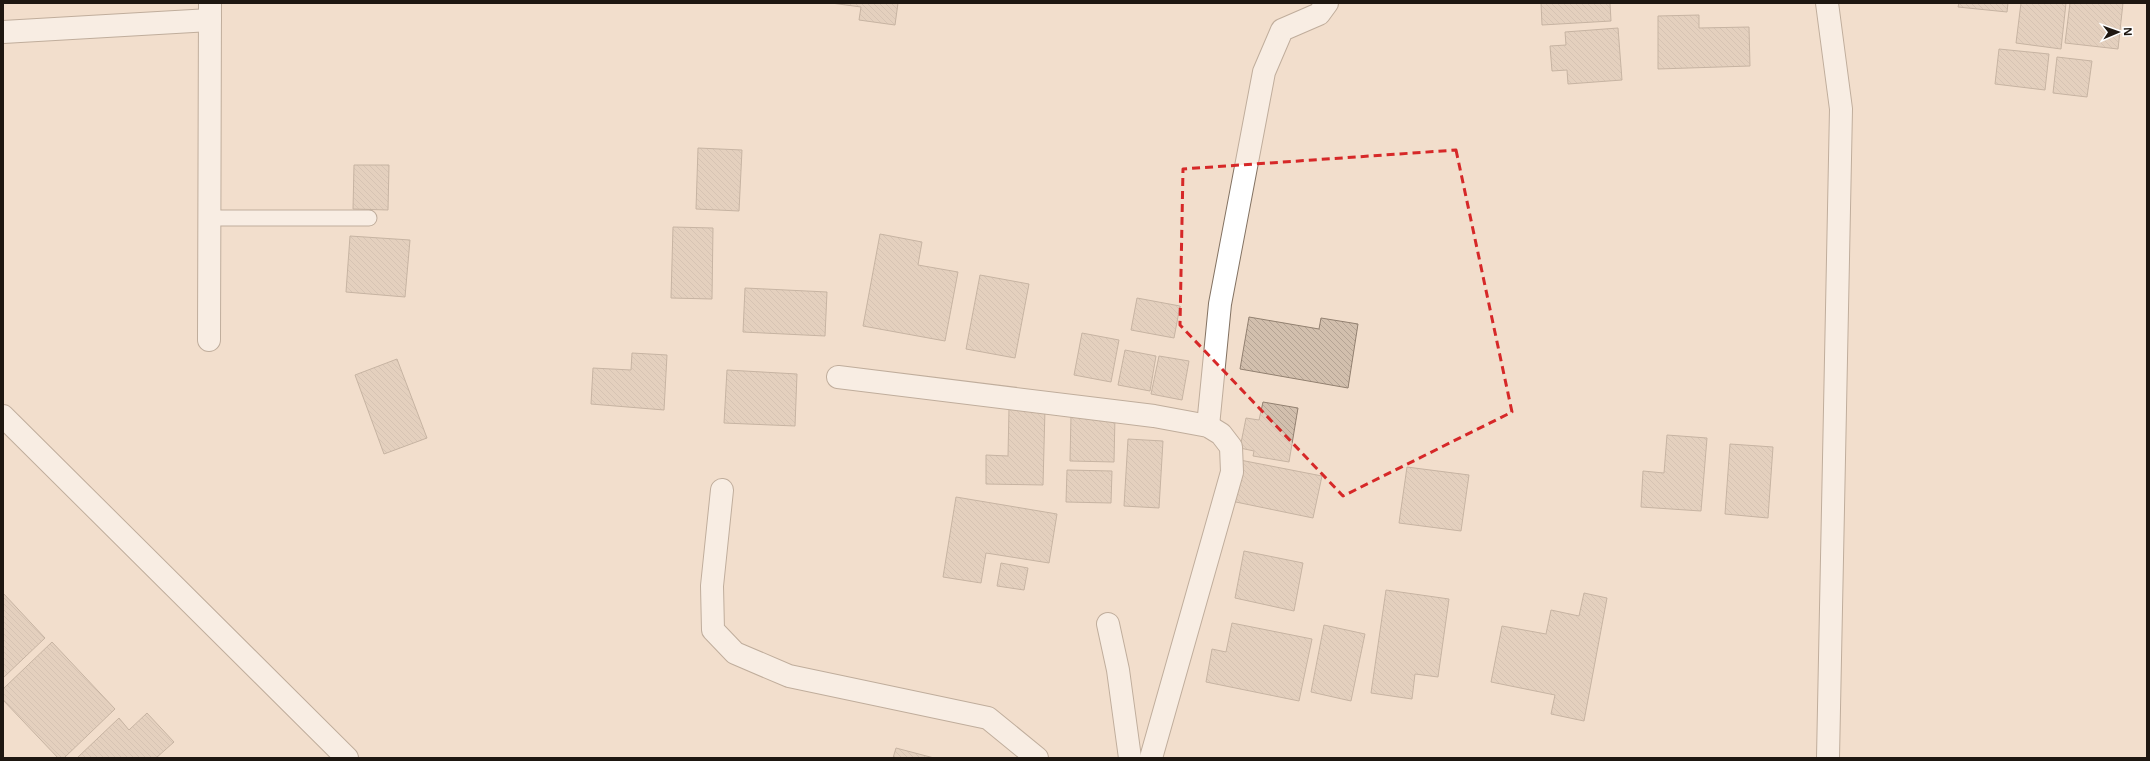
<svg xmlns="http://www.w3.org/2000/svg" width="2150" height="761" font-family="'Noto Sans',sans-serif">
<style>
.building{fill:url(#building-back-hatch);stroke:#928070}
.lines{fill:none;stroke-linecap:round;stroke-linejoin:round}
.lane-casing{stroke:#837262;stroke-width:17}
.street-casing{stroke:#837262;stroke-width:24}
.lane{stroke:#fff;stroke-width:15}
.street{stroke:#fff;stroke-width:22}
.marked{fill:none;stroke:#d62828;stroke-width:3;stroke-dasharray:8 5;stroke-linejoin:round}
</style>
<defs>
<pattern id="building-back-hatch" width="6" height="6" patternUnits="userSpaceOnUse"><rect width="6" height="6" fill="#d2bfad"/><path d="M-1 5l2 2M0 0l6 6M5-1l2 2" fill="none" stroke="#b4a394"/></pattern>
</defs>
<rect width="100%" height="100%" fill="#f2decc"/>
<g class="building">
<polygon points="831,3 898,3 895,25 859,20 861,7"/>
<polygon points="1541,3 1610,3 1611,21 1542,25"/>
<polygon points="1959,3 2008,3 2007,12 1958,7"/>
<polygon points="2021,3 2066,3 2061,49 2016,43"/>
<polygon points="2070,3 2123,3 2118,49 2065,43"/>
<polygon points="1699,15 1699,28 1749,27 1750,66 1658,69 1658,16"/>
<polygon points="1618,28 1622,80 1568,84 1567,70 1552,71 1550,46 1566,45 1565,32"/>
<polygon points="1999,49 2049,54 2045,90 1995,84"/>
<polygon points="2057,57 2092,61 2087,97 2053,93"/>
<polygon points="698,148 742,150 739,211 696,209"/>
<polygon points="354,165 389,165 388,210 353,209"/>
<polygon points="673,227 713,228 712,299 671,298"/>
<polygon points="880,234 922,242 918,265 958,272 945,341 863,326"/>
<polygon points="350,236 410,240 405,297 346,292"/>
<polygon points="980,275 1029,284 1015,358 966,349"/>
<polygon points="745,288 827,292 825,336 743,332"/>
<polygon points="1137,298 1180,306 1174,338 1131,330"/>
<polygon points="1249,317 1319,329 1321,318 1358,324 1348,388 1240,369"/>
<polygon points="1082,333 1119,340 1111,382 1074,375"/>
<polygon points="1125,350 1156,356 1150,391 1118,385"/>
<polygon points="632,353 667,355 664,410 591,404 593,368 631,370"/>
<polygon points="1159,356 1189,361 1182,400 1151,394"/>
<polygon points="397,359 427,438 384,454 355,375"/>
<polygon points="727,370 797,374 795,426 724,423"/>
<polygon points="1263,402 1298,408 1289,462 1253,456 1254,451 1240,448 1246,418 1259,420"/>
<polygon points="1009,408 1045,409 1043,485 986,484 986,455 1008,456"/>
<polygon points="1071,415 1115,416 1114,462 1070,461"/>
<polygon points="1667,435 1707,438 1701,511 1641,507 1643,471 1664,473"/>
<polygon points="1128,439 1163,441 1159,508 1124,506"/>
<polygon points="1730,444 1773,447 1768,518 1725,514"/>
<polygon points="1240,460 1322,476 1313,518 1231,501"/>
<polygon points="1407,467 1469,475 1461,531 1399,523"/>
<polygon points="1067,470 1112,471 1111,503 1066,502"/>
<polygon points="956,497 1057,514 1049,563 986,553 981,583 943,577"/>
<polygon points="1244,551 1303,563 1294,611 1235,598"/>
<polygon points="1001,563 1028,568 1024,590 997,586"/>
<polygon points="1386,590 1449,599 1438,677 1415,674 1412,699 1371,693"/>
<polygon points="1584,593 1607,598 1584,721 1551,714 1555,695 1491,682 1502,626 1546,634 1551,610 1579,616"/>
<polygon points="4,594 45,638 3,678 3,595"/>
<polygon points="1232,623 1312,639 1299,701 1206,682 1212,649 1226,652"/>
<polygon points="1324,625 1365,634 1351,701 1311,692"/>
<polygon points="52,642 115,709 64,758 58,758 3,700 3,689"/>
<polygon points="147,713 174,742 156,758 77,758 119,718 129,730"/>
<polygon points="896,748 934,758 893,758"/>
</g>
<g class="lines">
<g class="lane-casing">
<polyline id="lane" points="210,218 369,218"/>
</g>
<g class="street-casing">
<g id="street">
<polyline points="1827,3 1841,109 1828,758"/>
<polyline points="3,32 210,20"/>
<polyline points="209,340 210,3"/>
<polyline points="838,377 1154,416 1208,426 1221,434 1231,447 1232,472 1151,758"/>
<polyline points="3,416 347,758"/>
<polyline points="1208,426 1220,304 1264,72 1282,30 1319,14 1327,3"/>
<polyline points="722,490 712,586 713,630 735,653 789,676 988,718 1037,758"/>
<polyline points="1108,624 1118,670 1130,758"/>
</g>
</g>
<use href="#lane" class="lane"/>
<use href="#street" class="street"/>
</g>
<path d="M0 0H2150V761H0ZM1456,150L1512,412L1343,496L1180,325L1183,169Z" fill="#f2decc" fill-opacity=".55" fill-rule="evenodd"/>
<path class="marked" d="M1456,150L1512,412L1343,496L1180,325L1183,169Z"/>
<rect width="2150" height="761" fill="none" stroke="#1e1711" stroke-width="8"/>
<g transform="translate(2118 32) rotate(88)" stroke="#ffffff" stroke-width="3" paint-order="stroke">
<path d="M0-3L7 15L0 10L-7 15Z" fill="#1e1711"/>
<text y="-6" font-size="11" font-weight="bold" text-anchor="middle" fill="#1e1711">N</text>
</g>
</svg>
